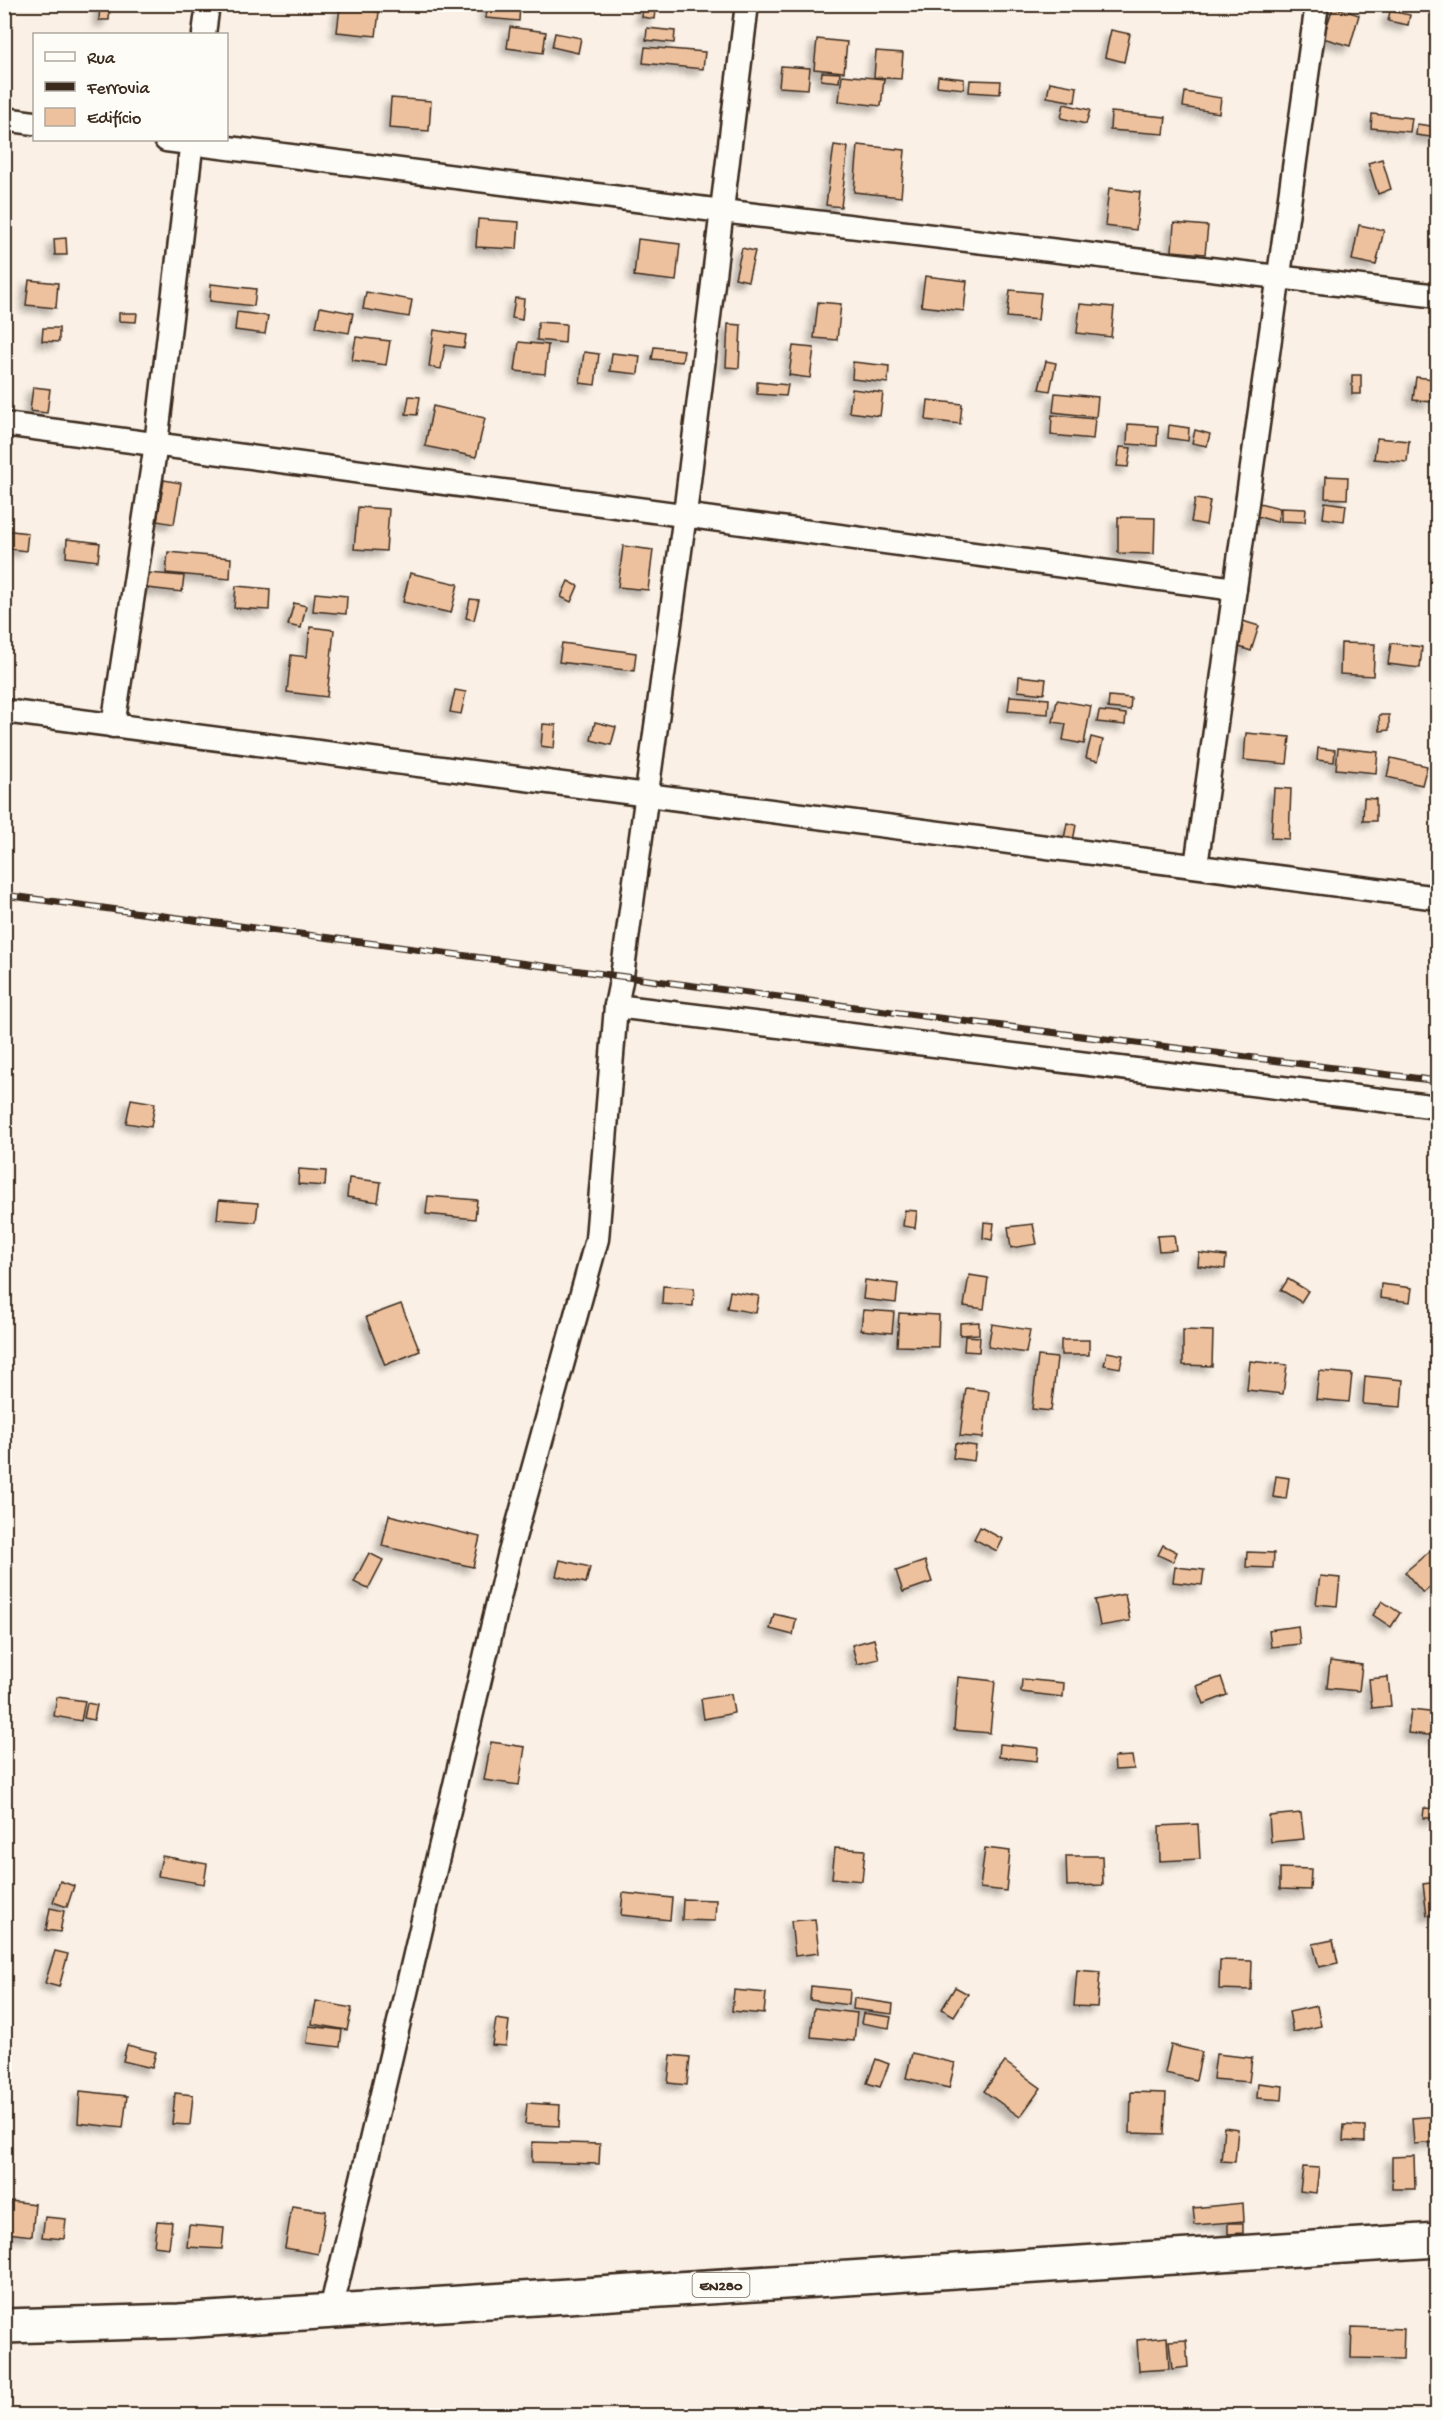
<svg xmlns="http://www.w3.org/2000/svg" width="1442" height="2420" font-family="'Gochi Hand',sans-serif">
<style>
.building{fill:#edc19d;stroke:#3b2a1e;stroke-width:1.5;filter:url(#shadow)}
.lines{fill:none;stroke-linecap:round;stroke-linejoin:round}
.street-casing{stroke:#3b2a1e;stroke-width:27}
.primary-casing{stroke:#3b2a1e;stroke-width:38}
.street{stroke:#fdfcf7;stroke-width:22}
.primary{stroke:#fdfcf7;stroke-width:33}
.rail-casing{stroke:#3b2a1e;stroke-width:7}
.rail{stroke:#fdfcf7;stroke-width:4.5;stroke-dasharray:14;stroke-linecap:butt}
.labels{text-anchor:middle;stroke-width:4.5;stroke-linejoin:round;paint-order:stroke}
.shield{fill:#fdfcf7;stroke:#75695f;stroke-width:1.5}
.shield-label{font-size:15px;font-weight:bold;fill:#3b2a1e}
</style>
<defs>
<filter id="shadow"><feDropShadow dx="-5.5" dy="5.5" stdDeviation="3" flood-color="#0004"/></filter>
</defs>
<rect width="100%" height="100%" fill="#faf0e5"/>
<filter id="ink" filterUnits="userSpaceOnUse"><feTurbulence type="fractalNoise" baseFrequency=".0167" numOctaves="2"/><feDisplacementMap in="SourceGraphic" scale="12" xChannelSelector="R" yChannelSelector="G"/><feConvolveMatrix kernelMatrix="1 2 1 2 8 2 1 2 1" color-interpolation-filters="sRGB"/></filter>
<g filter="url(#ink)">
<g class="building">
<polygon points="100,4 110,4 109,20 99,20"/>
<polygon points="487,4 520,4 519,21 486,18"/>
<polygon points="643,4 656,4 654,19 642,17"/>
<polygon points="340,7 379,12 376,36 337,32"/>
<polygon points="1333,7 1359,15 1350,46 1323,38"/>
<polygon points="1390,11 1410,15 1408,25 1388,21"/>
<polygon points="510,27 546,32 543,53 507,48"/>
<polygon points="647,28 675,31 674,43 646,40"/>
<polygon points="1111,30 1130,34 1124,62 1105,57"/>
<polygon points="555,33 581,38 578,53 552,47"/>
<polygon points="817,39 847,42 844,72 814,69"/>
<polygon points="645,47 705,52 703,69 643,63"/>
<polygon points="876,51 903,53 901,79 874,77"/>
<polygon points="781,66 810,68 808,89 779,87"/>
<polygon points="822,72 840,73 839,82 821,80"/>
<polygon points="842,75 884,79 881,106 839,101"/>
<polygon points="938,76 964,79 964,89 937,86"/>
<polygon points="970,80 1001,81 1000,94 969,92"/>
<polygon points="1050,82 1077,87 1075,102 1047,97"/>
<polygon points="1185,92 1221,98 1219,113 1183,107"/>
<polygon points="391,98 431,101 429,131 389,128"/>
<polygon points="1064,104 1090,110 1086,124 1061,118"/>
<polygon points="1111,112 1166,117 1164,134 1110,130"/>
<polygon points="1372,114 1412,118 1410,132 1371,128"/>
<polygon points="1417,124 1438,127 1438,138 1416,135"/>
<polygon points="834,145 848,147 841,207 826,205"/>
<polygon points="858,145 905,150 901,197 854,192"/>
<polygon points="1382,159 1391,189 1378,194 1368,163"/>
<polygon points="1109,188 1140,192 1136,230 1105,226"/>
<polygon points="478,219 519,222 517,249 476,247"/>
<polygon points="1174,223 1208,226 1205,254 1172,251"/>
<polygon points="1359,225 1384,230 1376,265 1352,260"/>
<polygon points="66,238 67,255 55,255 54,239"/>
<polygon points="638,239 680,244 676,281 634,276"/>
<polygon points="742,248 755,251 748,281 735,278"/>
<polygon points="925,276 967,281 964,311 921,306"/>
<polygon points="29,280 58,283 56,308 26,305"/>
<polygon points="211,284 256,289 254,306 210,301"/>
<polygon points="1010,290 1041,293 1038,320 1007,317"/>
<polygon points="366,292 412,300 409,317 363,309"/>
<polygon points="515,298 524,299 522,320 512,318"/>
<polygon points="818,302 841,304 837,340 814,338"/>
<polygon points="1080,304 1114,307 1111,337 1077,333"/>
<polygon points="320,307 353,313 349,333 316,327"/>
<polygon points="237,312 268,316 265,334 235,330"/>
<polygon points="119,313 137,313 136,322 119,321"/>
<polygon points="538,322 566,324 565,343 537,340"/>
<polygon points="728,324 741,325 739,368 726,367"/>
<polygon points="43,328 59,328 59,342 42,341"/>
<polygon points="434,330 466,335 464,348 445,345 441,369 429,367"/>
<polygon points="356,337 390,341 386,365 352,360"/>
<polygon points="519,342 548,345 545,374 515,371"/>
<polygon points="793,346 814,348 810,378 789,375"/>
<polygon points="654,347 684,350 682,362 652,359"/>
<polygon points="584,352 599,354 595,385 580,383"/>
<polygon points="612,353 640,356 638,374 610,371"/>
<polygon points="1046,361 1056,363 1050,391 1039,389"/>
<polygon points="853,362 889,366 888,383 852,379"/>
<rect x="1352" y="375" width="9" height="19"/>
<polygon points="1416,377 1434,379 1431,402 1413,400"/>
<polygon points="757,382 788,385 786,396 757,394"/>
<polygon points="33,387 50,389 47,413 30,411"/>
<polygon points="852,389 883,393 880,416 849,412"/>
<polygon points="1055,393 1098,397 1096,417 1053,412"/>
<polygon points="409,396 420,397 417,415 406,414"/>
<polygon points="928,400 962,404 960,424 926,420"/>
<polygon points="433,406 485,418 476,457 425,446"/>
<polygon points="1052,415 1095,419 1093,439 1051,435"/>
<polygon points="1128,424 1158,426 1157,446 1127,444"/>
<polygon points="1169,425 1189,428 1188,441 1168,438"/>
<polygon points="1195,430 1210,434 1207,446 1192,443"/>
<polygon points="1377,438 1409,441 1407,462 1374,459"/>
<polygon points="1120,447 1131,448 1128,467 1117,466"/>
<polygon points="1326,476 1348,477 1347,499 1325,498"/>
<polygon points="164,480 181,483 174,524 157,521"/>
<polygon points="1195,499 1210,501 1206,525 1191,522"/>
<polygon points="1325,502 1346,505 1344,521 1323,518"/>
<polygon points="1259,503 1280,508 1277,522 1256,516"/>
<polygon points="358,507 389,509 386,551 354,549"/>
<polygon points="1281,508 1306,509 1305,522 1281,521"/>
<polygon points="1118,517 1155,518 1154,554 1118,553"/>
<polygon points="4,530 28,533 26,551 4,548"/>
<polygon points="67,539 100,543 98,561 66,557"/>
<polygon points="623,546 653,550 648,590 618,587"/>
<polygon points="168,552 231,558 230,579 166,573"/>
<polygon points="148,573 184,576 182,592 147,588"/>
<polygon points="410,573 458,584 451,613 403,602"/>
<polygon points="568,581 578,586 571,602 561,597"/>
<polygon points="236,586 270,589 269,610 234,608"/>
<polygon points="315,593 347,596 346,614 313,611"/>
<polygon points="470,599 479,600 474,620 466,618"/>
<polygon points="294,603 306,606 301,628 288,625"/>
<polygon points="1230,617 1259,626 1251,651 1222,641"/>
<polygon points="310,627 334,630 327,697 287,692 291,655 307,657"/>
<polygon points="562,643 636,653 634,671 559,662"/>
<polygon points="1341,643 1375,644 1373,676 1340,674"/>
<polygon points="1391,643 1422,647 1420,668 1388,664"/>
<polygon points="1019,676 1046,679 1044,694 1018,691"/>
<polygon points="455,690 466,692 461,714 450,712"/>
<polygon points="1010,696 1049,699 1048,714 1008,711"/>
<polygon points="1109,696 1131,698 1130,710 1108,708"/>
<polygon points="1057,700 1091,706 1084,744 1063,740 1066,724 1053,722"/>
<polygon points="1099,711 1126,714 1125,725 1097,722"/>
<polygon points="1379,715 1389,715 1389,730 1380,731"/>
<polygon points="595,722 616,727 611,745 591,740"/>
<polygon points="543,724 556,725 554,748 541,746"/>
<polygon points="1246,733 1290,737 1287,764 1244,760"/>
<polygon points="1091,737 1103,740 1098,761 1086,758"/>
<polygon points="1318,748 1335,750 1334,762 1317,760"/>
<polygon points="1338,748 1378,752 1376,773 1336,769"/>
<polygon points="1391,758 1427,766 1422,785 1387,777"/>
<polygon points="1274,788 1291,789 1289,839 1271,838"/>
<polygon points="1364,798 1376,799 1376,821 1363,821"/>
<polygon points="1067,823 1076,825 1073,841 1064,839"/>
<polygon points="131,1099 155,1103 151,1127 126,1123"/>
<polygon points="299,1169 326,1171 325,1186 298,1184"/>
<polygon points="349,1178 381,1182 378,1202 347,1197"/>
<polygon points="428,1196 477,1200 475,1219 426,1214"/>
<polygon points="219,1200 258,1203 256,1222 217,1219"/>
<polygon points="905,1210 917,1211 915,1228 903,1226"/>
<polygon points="984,1222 994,1223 992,1240 983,1238"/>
<polygon points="1033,1224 1037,1244 1011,1248 1008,1227"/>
<polygon points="1174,1235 1176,1250 1159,1251 1157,1236"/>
<polygon points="1199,1253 1226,1256 1225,1269 1198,1266"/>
<polygon points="969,1275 988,1278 984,1309 964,1306"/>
<polygon points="1288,1279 1308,1291 1301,1302 1281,1290"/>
<polygon points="865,1280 898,1284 896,1303 863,1299"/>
<polygon points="1381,1284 1412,1288 1410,1302 1380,1298"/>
<polygon points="663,1286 694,1288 693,1306 662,1304"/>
<polygon points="730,1291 759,1296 756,1313 727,1308"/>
<polygon points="401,1304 420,1351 385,1365 366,1317"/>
<polygon points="863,1310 894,1312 892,1333 861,1330"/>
<polygon points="899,1313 939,1315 938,1347 897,1346"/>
<polygon points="979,1322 979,1334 960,1335 960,1323"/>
<polygon points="992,1324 1030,1330 1026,1353 988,1347"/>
<polygon points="1183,1330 1213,1331 1212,1366 1183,1365"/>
<polygon points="965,1336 980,1337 979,1352 964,1351"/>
<rect x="1061" y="1340" width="28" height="15"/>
<polygon points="1107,1352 1123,1355 1120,1368 1104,1365"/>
<polygon points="1038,1356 1057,1358 1051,1411 1032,1409"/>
<polygon points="1250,1361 1287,1365 1283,1394 1247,1390"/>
<polygon points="1319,1371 1352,1374 1349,1402 1316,1399"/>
<polygon points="1365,1376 1403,1380 1401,1407 1363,1404"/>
<polygon points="966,1388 989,1391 983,1438 960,1436"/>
<polygon points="955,1443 976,1446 974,1461 953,1458"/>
<polygon points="1276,1476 1289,1478 1286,1499 1273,1497"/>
<polygon points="389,1515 480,1537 473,1567 382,1546"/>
<polygon points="980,1527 1003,1539 997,1551 974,1539"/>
<polygon points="1163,1545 1177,1552 1173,1562 1158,1555"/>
<polygon points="1430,1551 1438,1560 1438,1581 1423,1593 1405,1572"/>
<polygon points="1247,1552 1274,1553 1273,1568 1246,1567"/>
<polygon points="369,1553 383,1560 368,1589 354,1582"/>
<polygon points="560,1560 590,1567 586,1583 556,1576"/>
<polygon points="925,1561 932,1582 903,1592 896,1571"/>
<polygon points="1175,1567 1204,1570 1202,1585 1173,1582"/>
<polygon points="1320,1576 1340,1578 1337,1606 1316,1604"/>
<polygon points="1125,1594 1130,1621 1100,1626 1095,1600"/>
<polygon points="1382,1601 1400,1613 1391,1627 1373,1615"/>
<polygon points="774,1614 796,1619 793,1635 770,1629"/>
<polygon points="1298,1626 1300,1644 1271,1647 1269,1630"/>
<polygon points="874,1639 879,1659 857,1664 852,1645"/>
<polygon points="1330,1661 1362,1665 1359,1691 1327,1688"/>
<polygon points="958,1677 995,1681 990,1733 954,1730"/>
<polygon points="1221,1677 1227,1695 1204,1704 1197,1686"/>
<polygon points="1388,1677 1391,1706 1372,1708 1369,1679"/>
<polygon points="1022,1679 1064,1683 1063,1697 1021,1692"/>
<polygon points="731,1694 734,1713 704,1719 701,1699"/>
<polygon points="57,1697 85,1701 81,1721 54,1716"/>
<polygon points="87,1703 97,1705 94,1720 84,1718"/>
<polygon points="1411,1710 1438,1713 1438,1736 1408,1733"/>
<polygon points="491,1742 525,1747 519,1785 484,1780"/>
<polygon points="1000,1744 1038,1748 1037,1761 999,1757"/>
<polygon points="1132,1756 1134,1769 1115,1770 1114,1757"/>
<polygon points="1424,1808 1438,1809 1438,1818 1423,1818"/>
<polygon points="1301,1813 1304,1839 1271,1842 1269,1816"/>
<polygon points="1198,1824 1200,1859 1160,1861 1159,1826"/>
<polygon points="835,1848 865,1850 862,1881 832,1878"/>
<polygon points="985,1848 1010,1851 1006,1891 980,1888"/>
<polygon points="162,1856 207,1864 204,1884 158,1876"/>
<polygon points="1066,1856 1102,1856 1103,1885 1067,1886"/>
<polygon points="1280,1868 1311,1869 1310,1890 1280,1889"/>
<polygon points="60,1881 74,1886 67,1907 53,1902"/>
<polygon points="1438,1882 1438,1914 1427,1915 1423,1884"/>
<polygon points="623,1893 672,1898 670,1920 621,1915"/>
<polygon points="683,1899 716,1900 715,1921 682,1920"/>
<polygon points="50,1908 64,1911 60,1932 46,1930"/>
<polygon points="815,1919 819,1953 795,1956 791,1921"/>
<polygon points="1333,1940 1338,1963 1319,1967 1313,1944"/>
<polygon points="55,1951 68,1954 59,1987 45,1983"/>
<polygon points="1220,1960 1252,1961 1251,1990 1219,1989"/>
<polygon points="1077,1970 1100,1972 1097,2007 1074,2006"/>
<polygon points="811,1986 850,1990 849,2005 810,2000"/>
<polygon points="955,1987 968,1994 954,2016 942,2009"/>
<polygon points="734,1990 766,1993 764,2014 732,2011"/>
<polygon points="854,1998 893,2004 892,2014 853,2009"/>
<polygon points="316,2001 352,2008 347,2030 312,2024"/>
<polygon points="1317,2006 1321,2026 1293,2032 1289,2012"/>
<polygon points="814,2008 857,2013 854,2041 811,2037"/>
<polygon points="863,2013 891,2017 889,2028 861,2023"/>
<polygon points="496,2019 509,2021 506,2046 492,2045"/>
<polygon points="309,2026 342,2030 340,2047 307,2043"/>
<polygon points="127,2045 156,2052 152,2068 123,2061"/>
<polygon points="1171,2045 1202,2052 1196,2080 1165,2073"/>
<polygon points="912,2053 955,2063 949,2088 906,2078"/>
<polygon points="1216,2054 1252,2058 1249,2082 1213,2079"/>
<polygon points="671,2055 690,2057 687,2085 668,2083"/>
<polygon points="876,2059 889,2064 880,2087 867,2083"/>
<polygon points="1005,2062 1041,2088 1020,2117 984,2091"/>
<polygon points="1258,2083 1283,2086 1282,2100 1257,2098"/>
<polygon points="80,2091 127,2096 123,2128 78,2123"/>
<polygon points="1131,2092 1166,2093 1164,2134 1130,2133"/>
<polygon points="175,2093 193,2095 190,2125 172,2124"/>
<polygon points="527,2103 560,2105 559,2126 525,2124"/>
<polygon points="1438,2116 1438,2142 1414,2144 1412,2118"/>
<polygon points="1344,2125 1365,2126 1365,2142 1343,2141"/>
<polygon points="1224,2127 1238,2129 1235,2162 1221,2161"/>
<polygon points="532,2142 600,2144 599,2164 532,2162"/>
<polygon points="1414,2156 1415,2189 1392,2189 1392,2157"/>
<polygon points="1303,2167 1319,2168 1316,2193 1300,2191"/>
<polygon points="10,2201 35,2204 32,2236 7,2233"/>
<polygon points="1243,2203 1244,2221 1195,2225 1193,2208"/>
<polygon points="292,2206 326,2211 318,2254 285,2248"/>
<polygon points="45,2217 66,2219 64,2239 42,2237"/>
<polygon points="157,2221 172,2222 169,2248 154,2246"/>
<polygon points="1228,2223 1243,2223 1243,2233 1228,2234"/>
<polygon points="189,2225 224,2228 222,2249 187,2247"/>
<polygon points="1352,2327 1404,2329 1403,2359 1351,2358"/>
<polygon points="1167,2337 1169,2369 1139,2371 1137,2340"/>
<polygon points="1186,2340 1188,2367 1172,2369 1169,2341"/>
</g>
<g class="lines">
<g class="street-casing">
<g id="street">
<polyline points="204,34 208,4"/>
<polyline points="4,119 34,123"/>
<polyline points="166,140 722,211 1438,296"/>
<polyline points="4,424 1235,589"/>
<polyline points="4,711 1438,898"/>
<polyline points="113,726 156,444 192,140"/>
<polyline points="1196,866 1317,4"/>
<polyline points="616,1006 1438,1107"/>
<polyline points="331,2310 509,1556 597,1239 616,1006 622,976 685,514 747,4"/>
</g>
</g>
<g class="primary-casing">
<polyline id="primary" points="4,2326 179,2321 1438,2240"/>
</g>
<use href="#street" class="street"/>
<use href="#primary" class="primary"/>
<g class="rail-casing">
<polyline id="rail" points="4,895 923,1016 1438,1081"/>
</g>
<use href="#rail" class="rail"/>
</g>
</g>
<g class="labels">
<rect class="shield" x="692.5" y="2273" width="57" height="24" rx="4.5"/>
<g class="shield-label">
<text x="721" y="2290">EN280</text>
</g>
</g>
<rect width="1442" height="2420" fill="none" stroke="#fdfcf7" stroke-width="24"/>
<rect x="12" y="12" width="1418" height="2396" fill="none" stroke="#3b2a1e" stroke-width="2" filter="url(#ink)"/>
<rect x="33" y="33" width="195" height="108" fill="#fdfcf7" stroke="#afa8a0" stroke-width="1.5"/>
<rect x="45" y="52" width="30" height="9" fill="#fdfcf7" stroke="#afa8a0" stroke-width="1.5"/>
<text x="87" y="63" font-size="18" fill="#3b2a1e">Rua</text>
<rect x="45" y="82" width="30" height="9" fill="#3b2a1e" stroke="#afa8a0" stroke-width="1.5"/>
<text x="87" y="93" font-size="18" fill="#3b2a1e">Ferrovia</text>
<rect x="45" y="108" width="30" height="18" fill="#edc19d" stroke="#afa8a0" stroke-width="1.5"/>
<text x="87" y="123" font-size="18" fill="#3b2a1e">Edifício</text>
</svg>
